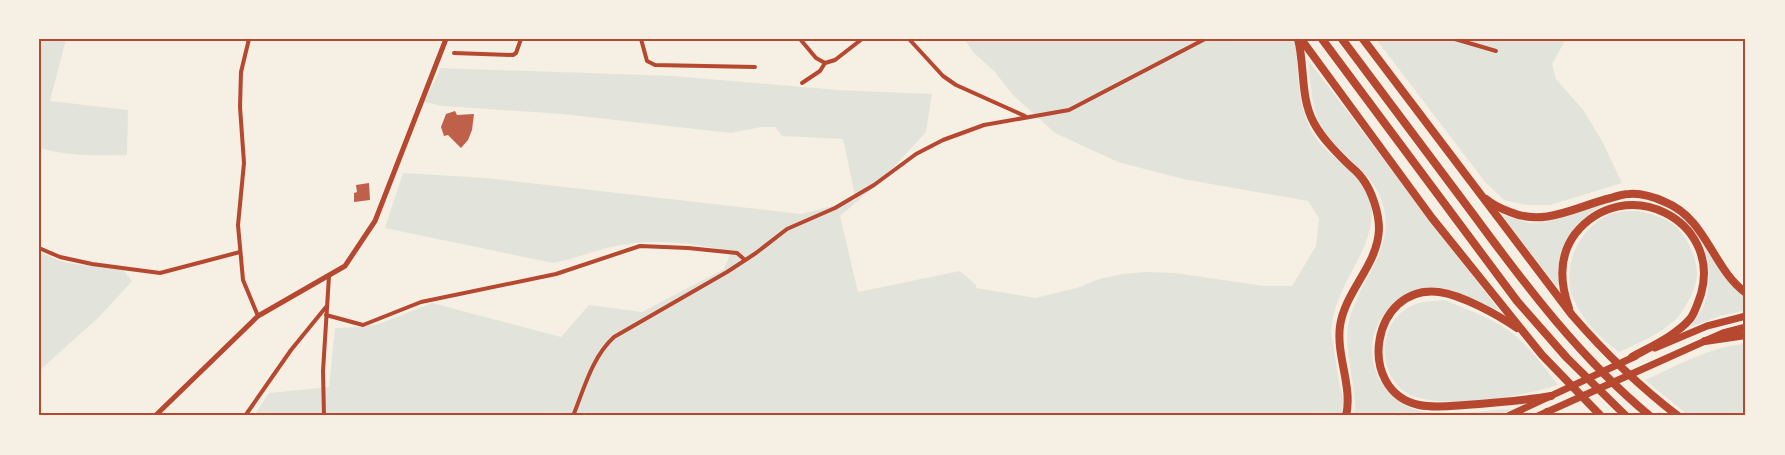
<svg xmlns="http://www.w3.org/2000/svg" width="1785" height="455" font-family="Ubuntu,sans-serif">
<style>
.green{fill:#e2e4dc}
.building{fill:#bf614a}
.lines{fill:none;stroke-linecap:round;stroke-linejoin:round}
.minor{stroke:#b5482f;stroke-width:4}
.tertiary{stroke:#b5482f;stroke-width:5}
.primary{stroke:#b5482f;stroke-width:7}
.motorway{stroke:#b5482f;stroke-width:8}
.neatline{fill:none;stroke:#b5482f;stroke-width:2}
</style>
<rect width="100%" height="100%" fill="#f6efe4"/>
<g class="green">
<path d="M39,39H66L50,101L128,110L127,155C97,156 68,156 39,148Z"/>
<path d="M964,39H1296C1299,73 1296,112 1318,141C1336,164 1373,177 1372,211C1372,244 1351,268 1340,296C1335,307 1332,320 1331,332L1340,387L1344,399L1341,416H254L269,393L329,387L335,328L362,327L379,324L432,303L561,337L589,305L642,312L724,269L731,252C693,242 649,238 611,247C591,252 573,259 553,263L385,228L403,173L486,178L801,214L856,200L843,139L782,136L775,127H761L731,133L562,114L443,106L424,102L441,68L673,76L838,90L932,94L926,132L879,183L840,216L858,292L960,271L976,285V288L1035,298L1077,288L1099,279L1123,274L1146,272L1175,273L1264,286H1292L1316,246L1319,218L1308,201L1183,179L1118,162L1055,133L1012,94L995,72L973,52Z"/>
<polygon points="1376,39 1566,39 1552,64 1556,79 1584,111 1602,141 1622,183 1550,205 1527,205 1504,200 1485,182"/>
<path d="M1308,60L1499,310C1476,306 1456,286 1431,287C1404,289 1378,313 1373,339C1367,369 1387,402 1417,410C1444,418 1484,410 1513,409L1495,416H1354C1358,385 1343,356 1348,325C1356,283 1396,251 1383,205C1375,174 1344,158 1326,134C1311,113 1311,85 1308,60Z"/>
<path d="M1604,203L1605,205C1572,220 1555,251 1559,285L1556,286L1502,215L1530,223L1545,222Z"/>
<path d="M1637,211C1650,213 1664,217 1675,226C1687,236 1698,260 1697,275C1697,287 1684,312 1675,320C1659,335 1638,343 1619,352C1600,338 1583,321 1574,300C1559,268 1580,224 1614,213C1621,211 1630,211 1637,211Z"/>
<path d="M1706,244L1728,280L1746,298V310L1720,316L1691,327C1694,320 1699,314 1703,307C1712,288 1710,266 1703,246Z"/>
<path d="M39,251C64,267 91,266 120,266L132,281L100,316L39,371Z"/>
<path d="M1445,300C1466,309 1489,317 1508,330C1528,344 1543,366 1558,385C1525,396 1434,412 1405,392C1377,372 1378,324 1409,307C1420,301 1433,301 1445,300Z"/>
<path d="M1746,344V416H1689L1645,380C1677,366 1711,346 1746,344Z"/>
</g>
<g class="building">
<polygon points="455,111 457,115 474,114 472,130 468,140 461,148 448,135 444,136 441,127 446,114"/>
<polygon points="369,183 370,200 354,202 354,193 357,192 356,185"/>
</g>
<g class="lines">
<g class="minor">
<polyline points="249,39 241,72 240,107 244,163 238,225 243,280 258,316"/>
<polyline points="641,39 647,61 655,65 755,67"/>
<polyline points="800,39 816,58 825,63 835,60 862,39"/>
<polyline points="909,39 943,76 956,85 1025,116"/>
<polyline points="1455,39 1496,51"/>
<polyline points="454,53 513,55 516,53 521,39"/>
<polyline points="802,83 820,71 825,63"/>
<polyline points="39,248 60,257 92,264 160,273 240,252"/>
<polyline points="326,315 363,325 421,302 556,274 640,246 688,248 737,253 745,260"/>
<polyline points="245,416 291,350 326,307"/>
<polyline points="324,416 323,371 329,276"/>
<path d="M573,416C584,389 592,357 614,337L727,272L756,253L787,229L835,208L874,185L916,154L943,140L984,125L1069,110L1205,39"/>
</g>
<polyline class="tertiary" points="155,416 258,316 345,266 375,221 446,39"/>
<g class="primary">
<polyline points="1655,348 1707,326 1746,316"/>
<polyline points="1508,416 1636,356"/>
<polyline points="1538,416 1705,341 1723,333 1746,327"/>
</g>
<g class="motorway">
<path d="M1298,39C1305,66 1300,98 1314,123C1322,138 1335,151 1346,162C1351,167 1358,172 1362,178C1372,191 1379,213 1379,229C1378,265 1345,291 1340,326C1336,356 1353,387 1346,416"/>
<polyline points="1301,39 1432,218 1542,355 1601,416"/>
<polyline points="1322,39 1517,301 1567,358 1626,416"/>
<path d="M1342,39C1386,97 1429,156 1473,214C1526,286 1581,359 1650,416"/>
<path d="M1363,39L1572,315C1604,352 1639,386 1678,416"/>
<path d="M1486,199C1493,205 1502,209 1510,212C1545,227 1577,206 1611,198C1617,196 1624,194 1629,194C1641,193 1654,197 1665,202C1707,219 1712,268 1746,293"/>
<path d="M1569,308C1560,283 1558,257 1575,234C1625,171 1722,220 1701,294C1698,302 1695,313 1690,319C1675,336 1652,346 1632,357"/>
<path d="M1517,328C1498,315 1462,295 1439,292C1371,284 1355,391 1419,405C1434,408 1450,406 1465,405C1494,403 1522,401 1551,396"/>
<polyline points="1705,341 1746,335"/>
<polyline points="1542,416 1547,412"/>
</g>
</g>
<rect width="1785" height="455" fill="none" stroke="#f6efe4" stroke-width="81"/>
<rect x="40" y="40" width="1704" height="374" class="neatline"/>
</svg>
